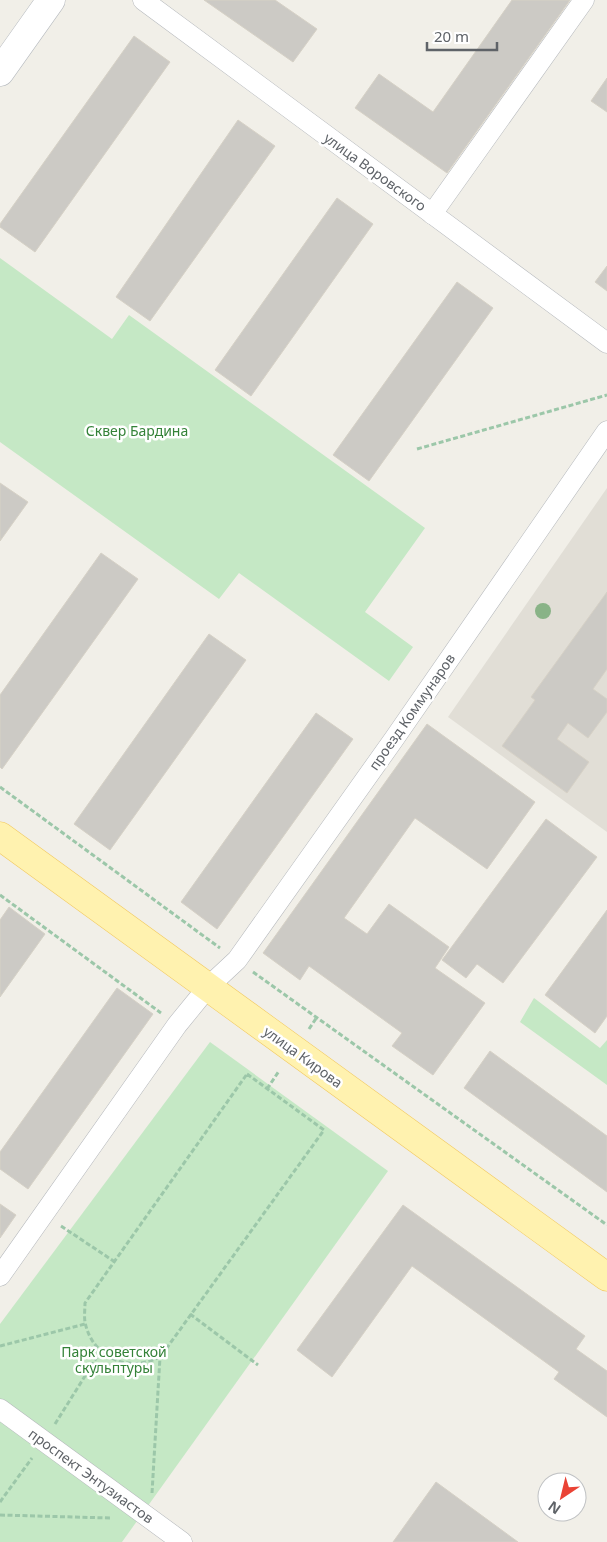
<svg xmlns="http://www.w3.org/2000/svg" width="607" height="1542" font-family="'Noto Sans',sans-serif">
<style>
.education{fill:#e1ded6}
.green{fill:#c5e8c5}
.building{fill:#cccac5;stroke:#d6d1c6}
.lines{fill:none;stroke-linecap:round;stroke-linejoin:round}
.street-casing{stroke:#b5b8bc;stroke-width:21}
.secondary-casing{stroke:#b6babf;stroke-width:29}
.primary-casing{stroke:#f2c960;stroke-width:29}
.path{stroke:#9cc7a9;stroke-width:3;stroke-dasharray:5 2.5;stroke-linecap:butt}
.street{stroke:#fff;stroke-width:20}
.secondary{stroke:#fff;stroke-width:28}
.primary{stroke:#fff2af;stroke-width:28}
.tree{fill:#89b387}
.labels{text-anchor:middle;stroke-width:5;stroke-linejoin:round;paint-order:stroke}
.street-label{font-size:14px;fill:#5f6368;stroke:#fff}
.park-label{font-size:14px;fill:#348238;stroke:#fff}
</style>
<rect width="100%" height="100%" fill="#f1efe8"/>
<polygon class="education" points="607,488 607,832 448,717"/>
<g class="green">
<polygon points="0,258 112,339 129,315 425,528 365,612 413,647 389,681 239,573 219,599 0,442"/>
<polygon points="534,998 600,1048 607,1040 607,1085 520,1022"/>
<polygon points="210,1042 388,1171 122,1542 0,1542 0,1324"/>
</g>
<g class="building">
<polygon points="204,0 275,0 317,29 293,62"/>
<polygon points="512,0 570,0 447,173 355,108 379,74 433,112"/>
<polygon points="134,36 170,62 35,252 0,227 0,224"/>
<polygon points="607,78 607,112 591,101"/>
<polygon points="238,120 275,146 150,321 116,297"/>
<polygon points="337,198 373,224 251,396 215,370"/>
<polygon points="607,266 607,291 595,282"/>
<polygon points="457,282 493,308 369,481 333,455"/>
<polygon points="0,483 28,502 0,541"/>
<polygon points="101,553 138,579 2,769 0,767 0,695"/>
<polygon points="607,592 607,669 593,689 607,699 607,712 588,738 568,723 557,739 589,762 567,793 502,746 535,700 531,697"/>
<polygon points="209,634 246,660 110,850 74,824"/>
<polygon points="316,713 353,739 217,929 181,902"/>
<polygon points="427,724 535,802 487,869 415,818 344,918 367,934 389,904 449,947 435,968 485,1003 433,1075 392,1046 402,1033 309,966 300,980 263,953"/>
<polygon points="546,819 597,857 503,983 477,964 466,978 442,960"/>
<polygon points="9,907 45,934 0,997 0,920"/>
<polygon points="607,910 607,1016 595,1033 545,995"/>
<polygon points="117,988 153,1014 28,1189 0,1169 0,1152"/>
<polygon points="490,1051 607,1136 607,1192 464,1088"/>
<polygon points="0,1204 16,1215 0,1238"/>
<polygon points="403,1205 585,1336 576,1349 607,1371 607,1417 554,1379 559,1372 412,1266 332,1377 297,1350"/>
<polygon points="436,1482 518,1542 393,1542"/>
</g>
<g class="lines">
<g class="street-casing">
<g id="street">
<polyline points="143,0 607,343"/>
<polyline points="432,214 584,0"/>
<polyline points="0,1276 177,1025 208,987 237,960 394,739 607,431"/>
<polyline points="0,1409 182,1542"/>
</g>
</g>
<g class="secondary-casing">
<polyline id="secondary" points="0,72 51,0"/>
</g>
<g class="primary-casing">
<polyline id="primary" points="0,836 607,1277"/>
</g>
<g class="path">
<polyline points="417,449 607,395"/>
<polyline points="0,787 220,948"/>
<polyline points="0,895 161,1013"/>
<polyline points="253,972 607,1225"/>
<polyline points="309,1029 317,1017"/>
<path d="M247,1074L324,1130L161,1356C130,1374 92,1358 85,1322C84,1316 85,1309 85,1303Z"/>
<polyline points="267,1089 279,1071"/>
<polyline points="61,1226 115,1262"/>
<polyline points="190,1314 258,1365"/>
<polyline points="0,1346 85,1324"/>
<polyline points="55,1424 100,1352"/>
<polyline points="152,1493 160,1357"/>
<polyline points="0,1502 32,1458"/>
<polyline points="0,1515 110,1518"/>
</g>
<use href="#street" class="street"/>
<use href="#secondary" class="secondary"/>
<use href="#primary" class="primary"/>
</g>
<circle class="tree" cx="543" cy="611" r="8"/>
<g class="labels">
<g class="street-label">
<text transform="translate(375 172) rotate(36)" y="5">улица Воровского</text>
<text transform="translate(412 712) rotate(-55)" y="5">проезд Коммунаров</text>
<text transform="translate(303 1057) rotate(36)" y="5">улица Кирова</text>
<text transform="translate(91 1476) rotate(36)" y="5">проспект Энтузиастов</text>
</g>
<g class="park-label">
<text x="137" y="436">Сквер Бардина</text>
<text x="114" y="1357">Парк советской<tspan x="114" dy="16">скульптуры</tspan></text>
</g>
</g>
<g transform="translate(562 1497) rotate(215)"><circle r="24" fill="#ffffff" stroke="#bfc1c3"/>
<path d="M0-4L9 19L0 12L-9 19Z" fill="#ea4335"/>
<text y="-8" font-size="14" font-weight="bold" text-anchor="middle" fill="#5f6368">N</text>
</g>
<path d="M427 42v8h70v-8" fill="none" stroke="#5f6368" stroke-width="2.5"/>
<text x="434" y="42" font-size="15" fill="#5f6368" stroke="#ffffff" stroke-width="4" paint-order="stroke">20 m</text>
</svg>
